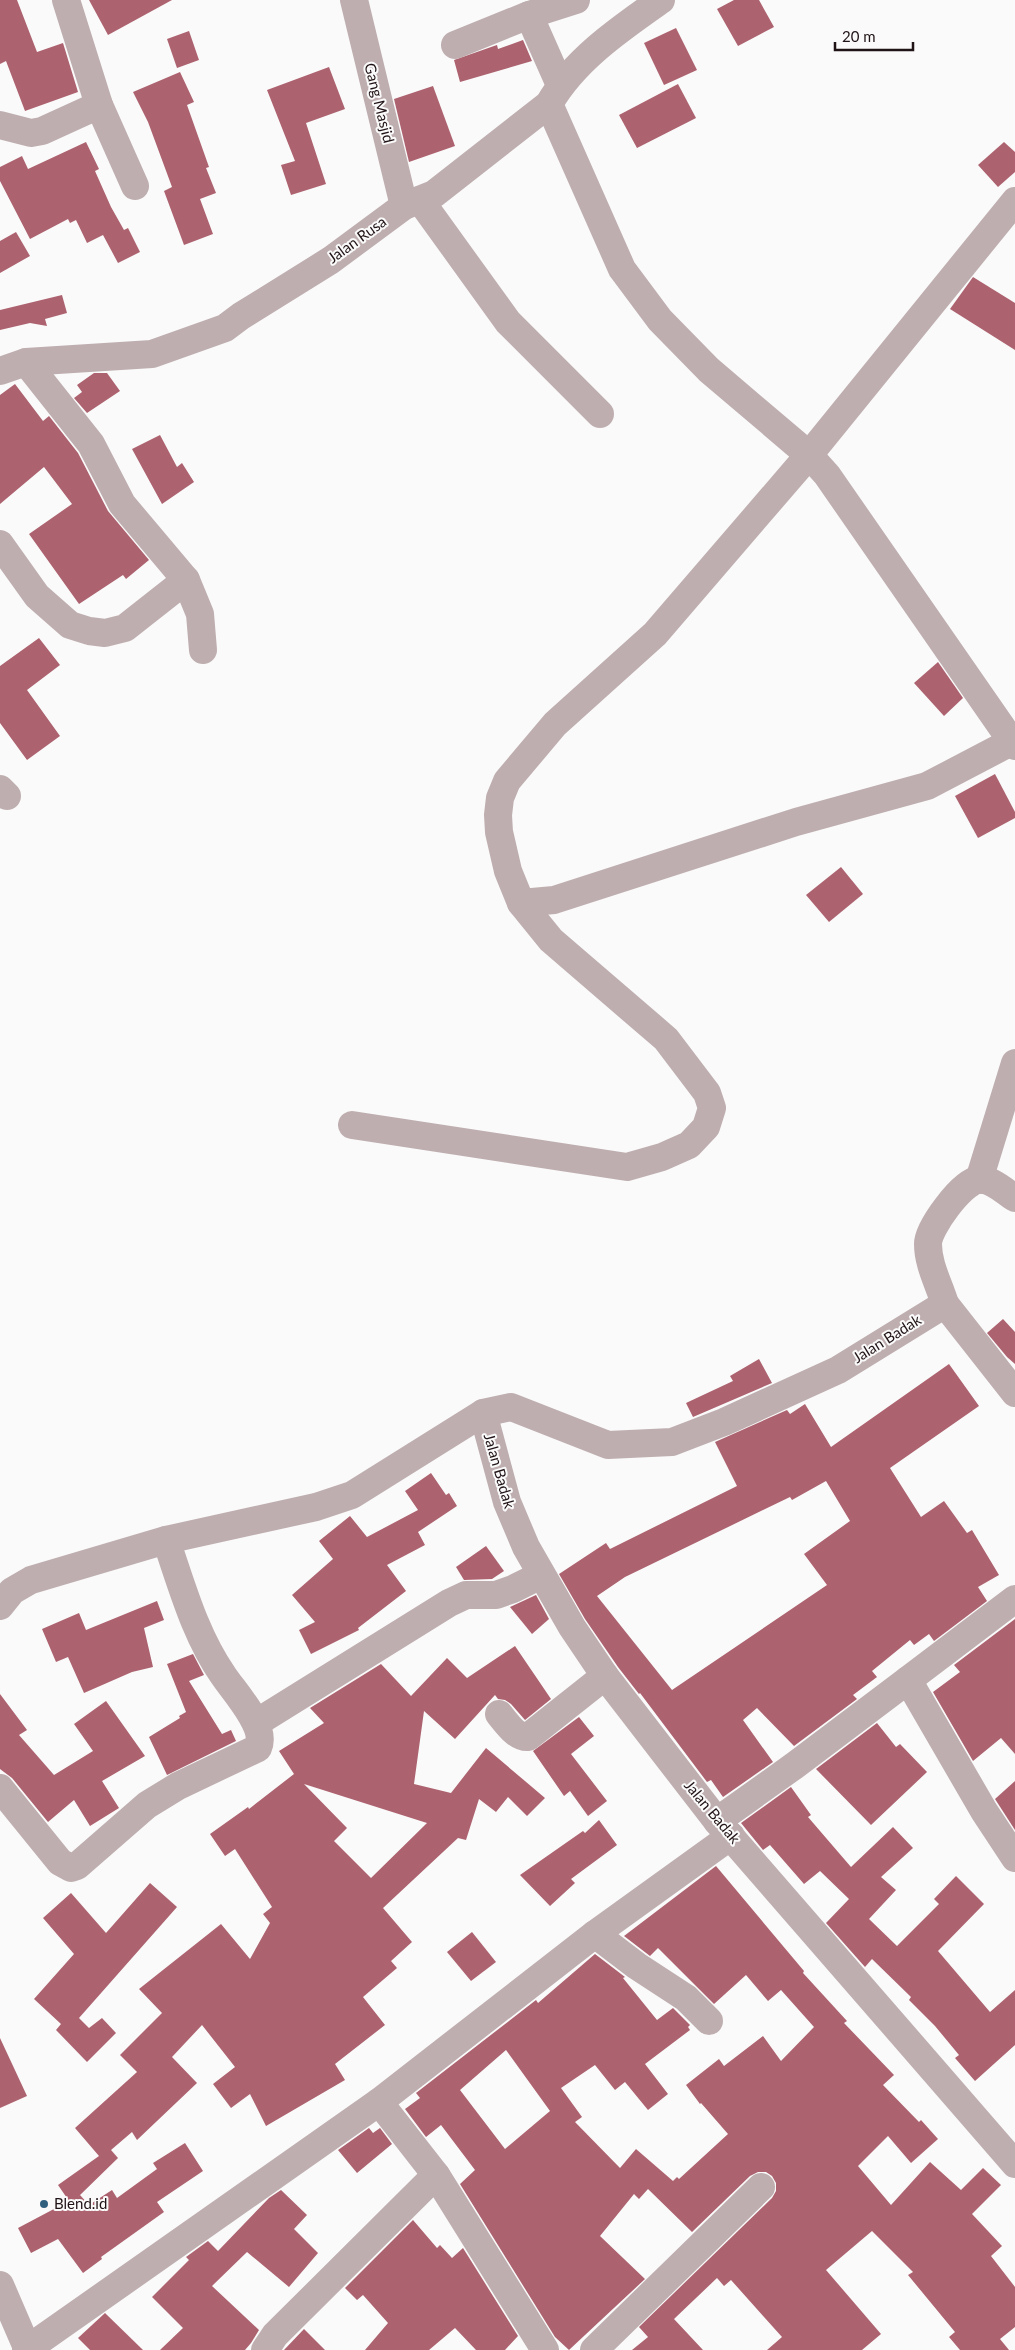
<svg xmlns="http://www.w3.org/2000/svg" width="1015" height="2350" font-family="Lato,sans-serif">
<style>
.building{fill:#ad626f;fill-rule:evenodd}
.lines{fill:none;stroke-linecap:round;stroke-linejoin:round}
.minor{stroke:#bfaeb0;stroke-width:28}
.poi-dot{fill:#31607f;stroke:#fafafa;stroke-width:2}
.labels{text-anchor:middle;stroke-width:4;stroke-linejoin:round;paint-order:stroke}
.street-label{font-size:15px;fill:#201315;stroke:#fafafa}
.poi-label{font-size:15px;fill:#201315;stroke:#fafafa;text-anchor:start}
</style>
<rect width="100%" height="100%" fill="#fafafa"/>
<g class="building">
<polygon points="0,0 17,0 37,52 63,43 78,92 25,111 6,61 0,64"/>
<polygon points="89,0 172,0 108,35"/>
<polygon points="734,0 759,0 774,27 738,46 717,9"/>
<polygon points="676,28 697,70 664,85 644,43"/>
<polygon points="189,31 199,60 177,68 167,39"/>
<polygon points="523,40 532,61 460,82 454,60 494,46 497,45 498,49"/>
<polygon points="329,67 345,109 306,123 326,184 291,195 281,165 295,161 267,90"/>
<polygon points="180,72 194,102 187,105 209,167 206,168 216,193 200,199 213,234 184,245 164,191 172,187 148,122 133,92"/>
<polygon points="678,84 696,118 637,148 619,115"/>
<polygon points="433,86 455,146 409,162 394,99"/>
<polygon points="86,142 99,169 95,171 111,207 124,230 128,228 140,252 118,263 103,235 87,243 76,220 70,223 68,219 30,239 0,181 0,167 22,156 28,169"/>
<polygon points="1004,142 1015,152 1015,172 998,187 978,165"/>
<polygon points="16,232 30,256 0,273 0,241"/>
<polygon points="973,277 1015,303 1015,350 950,309"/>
<polygon points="62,295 67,313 45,319 47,326 30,323 0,330 0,310"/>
<polygon points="94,373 107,373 120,391 87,413 74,398 82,392 77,385"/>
<polygon points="15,384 43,421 49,416 78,453 108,511 149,560 126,579 123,575 79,604 29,534 72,504 44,467 0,504 0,395"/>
<polygon points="160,435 177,467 182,463 194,482 162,504 132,449"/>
<polygon points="39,638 60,665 27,690 60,736 27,760 0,723 0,666"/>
<polygon points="938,662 963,698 944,716 914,683"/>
<polygon points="995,774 1015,812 1015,818 978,838 955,796"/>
<polygon points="841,867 863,894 829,922 806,895"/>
<polygon points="1003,1319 1015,1332 1015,1364 1007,1357 987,1333"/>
<polygon points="759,1359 772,1383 693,1417 686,1403 733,1381 730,1376"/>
<path d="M949,1364L979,1406L890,1468L921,1517L944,1501L967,1533L972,1530L999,1575L978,1587L987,1601L934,1641L929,1634L914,1645L910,1640L872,1671L877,1677L853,1695L857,1699L794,1746L757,1708L743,1720L773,1762L723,1797L711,1780L707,1782L640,1693L639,1694L618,1667L585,1619L559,1574L606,1543L610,1549L737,1486L715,1442L787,1410L790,1414L805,1404L831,1447ZM826,1481L850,1521L804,1554L827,1585L672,1690L597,1596L625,1577L790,1497L792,1500Z"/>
<polygon points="431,1473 446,1495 449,1493 457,1506 418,1532 425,1545 387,1565 406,1591 358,1628 359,1630 311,1654 299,1630 315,1622 292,1595 333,1559 319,1541 350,1516 367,1537 418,1510 405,1491"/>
<polygon points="486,1546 504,1571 492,1579 464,1580 456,1567"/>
<polygon points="536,1595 549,1619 532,1634 510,1607"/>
<polygon points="157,1601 164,1620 144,1628 153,1667 132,1672 84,1693 68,1657 56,1662 42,1629 79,1613 86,1630"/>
<polygon points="1015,1619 1015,1754 1001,1738 973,1761 933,1692 960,1672 954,1665"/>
<path d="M515,1646L551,1699L525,1720L511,1704L505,1700L498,1699L495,1695L455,1739L424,1711L414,1784L451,1793L486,1748L545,1798L527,1816L508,1797L496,1812L479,1799L466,1840L458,1838L383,1908L412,1942L391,1961L397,1968L363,1997L385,2025L335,2064L345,2080L266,2126L250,2094L231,2108L213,2084L235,2067L202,2025L172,2057L197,2083L137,2140L132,2132L111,2150L118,2158L78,2197L80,2195L89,2205L112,2190L117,2198L157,2169L153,2163L185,2143L203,2171L157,2202L164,2212L101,2257L102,2259L83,2273L58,2239L31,2253L18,2228L69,2201L58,2185L99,2156L75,2128L137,2072L120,2055L162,2013L139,1989L221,1924L250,1959L270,1923L263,1914L272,1907L235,1849L225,1856L210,1834L248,1807L249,1809L294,1774L279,1751L324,1723L310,1708L381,1664L411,1696L447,1658L467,1678ZM304,1784L427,1823L371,1878L334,1841L347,1828Z"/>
<polygon points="193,1654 204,1675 189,1681 222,1734 231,1730 236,1741 167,1775 149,1737 180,1718 179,1716 186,1712 167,1664"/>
<polygon points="0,1694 27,1730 19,1735 54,1775 93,1751 74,1724 106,1701 145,1756 102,1781 119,1808 90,1826 74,1800 48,1822 12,1778 0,1769"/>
<polygon points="579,1717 594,1736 571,1754 607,1801 588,1816 570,1791 564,1796 533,1751"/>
<polygon points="877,1723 896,1747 900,1744 927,1772 871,1825 816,1769"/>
<polygon points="1015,1781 1015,1830 995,1799"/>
<polygon points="791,1787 811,1815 808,1817 851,1867 893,1827 913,1848 881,1877 896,1890 869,1919 897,1946 939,1904 934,1899 956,1876 984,1904 938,1951 990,2012 1015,1990 1015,2045 975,2081 955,2058 959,2055 935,2026 909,2000 911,1997 872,1959 865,1967 826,1923 849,1899 820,1871 804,1884 770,1845 763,1850 741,1823"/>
<polygon points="599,1820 617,1845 571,1879 575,1883 550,1906 520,1875 583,1831 585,1833"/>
<path d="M716,1866L804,1971L803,1973L847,2021L844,2023L894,2075L883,2085L919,2122L921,2120L938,2139L911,2163L888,2136L858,2166L891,2205L930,2162L961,2190L983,2168L1001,2185L972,2214L1002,2246L991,2256L1015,2287V2327L1000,2339L1009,2350H960L949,2337L955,2332L908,2275L913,2272L872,2231L826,2270L881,2334L862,2350H767L782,2337L731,2280L724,2286L717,2278L674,2319L703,2350H632L648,2337L639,2327L772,2198L776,2191V2183L772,2176L766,2172H758L750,2176L692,2232L648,2189L639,2199L634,2194L600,2236L645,2279L569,2350L555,2337L460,2184L475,2170L441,2125L426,2137L405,2109L420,2098L416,2093L536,2000L538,2003L595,1954L625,1977L623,1978L657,2020L673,2008L690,2025L688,2027L690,2030L645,2064L668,2094L648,2110L625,2082L615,2090L595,2065L561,2088L582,2117L575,2122L620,2168L636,2149L673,2181L677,2177L679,2179L728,2134L701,2103L700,2104L686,2085L719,2059L724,2066L763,2036L781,2061L814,2027L781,1990L768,2001L746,1975L714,2004L658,1948L650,1956L624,1936ZM506,2050L550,2111L505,2149L460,2090Z"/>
<polygon points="150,1883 177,1907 79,2018 89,2028 102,2018 116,2033 87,2062 56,2030 61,2024 34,1999 74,1954 43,1918 71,1893 106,1933"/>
<polygon points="472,1932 496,1962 471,1981 447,1952"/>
<polygon points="0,2038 27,2096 0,2108"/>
<polygon points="369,2128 373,2133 380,2128 392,2144 357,2173 338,2150"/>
<polygon points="281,2190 307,2215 294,2229 318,2253 289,2287 247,2252 212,2286 259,2330 251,2343 245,2350 160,2350 183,2328 152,2297 189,2260 186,2257 208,2241 218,2251 269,2198"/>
<polygon points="413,2220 437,2248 440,2245 452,2258 463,2248 518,2336 505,2350 476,2350 455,2328 429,2350 365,2350 388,2323 363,2295 357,2300 345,2288"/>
<polygon points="105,2313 143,2350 90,2350 78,2338"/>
<polygon points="304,2329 325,2350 284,2350"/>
</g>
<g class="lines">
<g class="minor">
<polyline points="66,0 99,105 135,186"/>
<polyline points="354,0 404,206"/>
<polyline points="529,15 560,85"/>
<polyline points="455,45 529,15 576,0"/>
<polyline points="549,104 622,269 660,320 709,370 809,455 827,475 1015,746"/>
<polyline points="0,125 31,133 42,131 99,105"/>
<polyline points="420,200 508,322 600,414"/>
<path d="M0,371L26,362L152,354L225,328L241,316L331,260L404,206L434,194L549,104C574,60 621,28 661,0"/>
<polyline points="0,544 37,596 70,625 89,631 105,633 125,628 186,580 122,504 91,444 26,362"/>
<polyline points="186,580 200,614 203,650"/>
<polyline points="0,789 7,796"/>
<polyline points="521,903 554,900 796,822 927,786 1015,740"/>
<polyline points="352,1125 627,1167 662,1157 689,1145 706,1127 712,1108 707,1093 666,1039 551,940 521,903 508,871 499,832 498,815 500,798 507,781 555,724 655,634 809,455 1015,201"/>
<polyline points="979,1180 1015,1063"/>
<polyline points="945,1304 1015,1393"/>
<polyline points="483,1413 507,1502 526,1547 572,1627 605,1676 717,1821 1015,2164"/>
<path d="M0,1606L12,1591L31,1580L166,1540L316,1507L352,1495L483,1413L511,1407L608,1445L672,1442L724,1422L838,1370L945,1304C939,1284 928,1265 928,1244C928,1228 962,1182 978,1180C991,1178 1004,1191 1015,1198"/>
<polyline points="908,1680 1015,1599"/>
<path d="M499,1714C506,1722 516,1738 528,1737L605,1676"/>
<polyline points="256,1723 449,1603 466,1595 496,1595 513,1589 541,1575"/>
<path d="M0,1788L60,1862L71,1868L77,1866L147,1805L178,1786L258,1748C268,1727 234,1692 223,1675C195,1635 182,1586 166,1540"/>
<polyline points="717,1821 794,1766 908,1680 984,1811 1015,1858"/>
<polyline points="595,1934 637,1966 686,1998 709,2021"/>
<polyline points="379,2102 436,2175 545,2350"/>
<polyline points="0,2285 28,2350"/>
<polyline points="26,2350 379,2102 595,1934 731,1836"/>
<polyline points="265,2350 275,2335 436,2175"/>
<polyline points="594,2350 761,2187"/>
</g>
</g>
<circle class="poi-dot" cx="44" cy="2204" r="5"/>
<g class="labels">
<g class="street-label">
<text transform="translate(379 103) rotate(76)" y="5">Gang Masjid</text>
<text transform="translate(357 240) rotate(-36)" y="5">Jalan Rusa</text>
<text transform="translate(887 1339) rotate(-32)" y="5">Jalan Badak</text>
<text transform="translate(499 1471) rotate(74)" y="5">Jalan Badak</text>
<text transform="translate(712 1812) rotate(50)" y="5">Jalan Badak</text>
</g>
<g class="poi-label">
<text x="54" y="2209">Blend.id</text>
</g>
</g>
<path d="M835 42v8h78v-8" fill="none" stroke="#201315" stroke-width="2.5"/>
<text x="842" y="42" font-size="15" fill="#201315" stroke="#fafafa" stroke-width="4" paint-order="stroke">20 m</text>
</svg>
